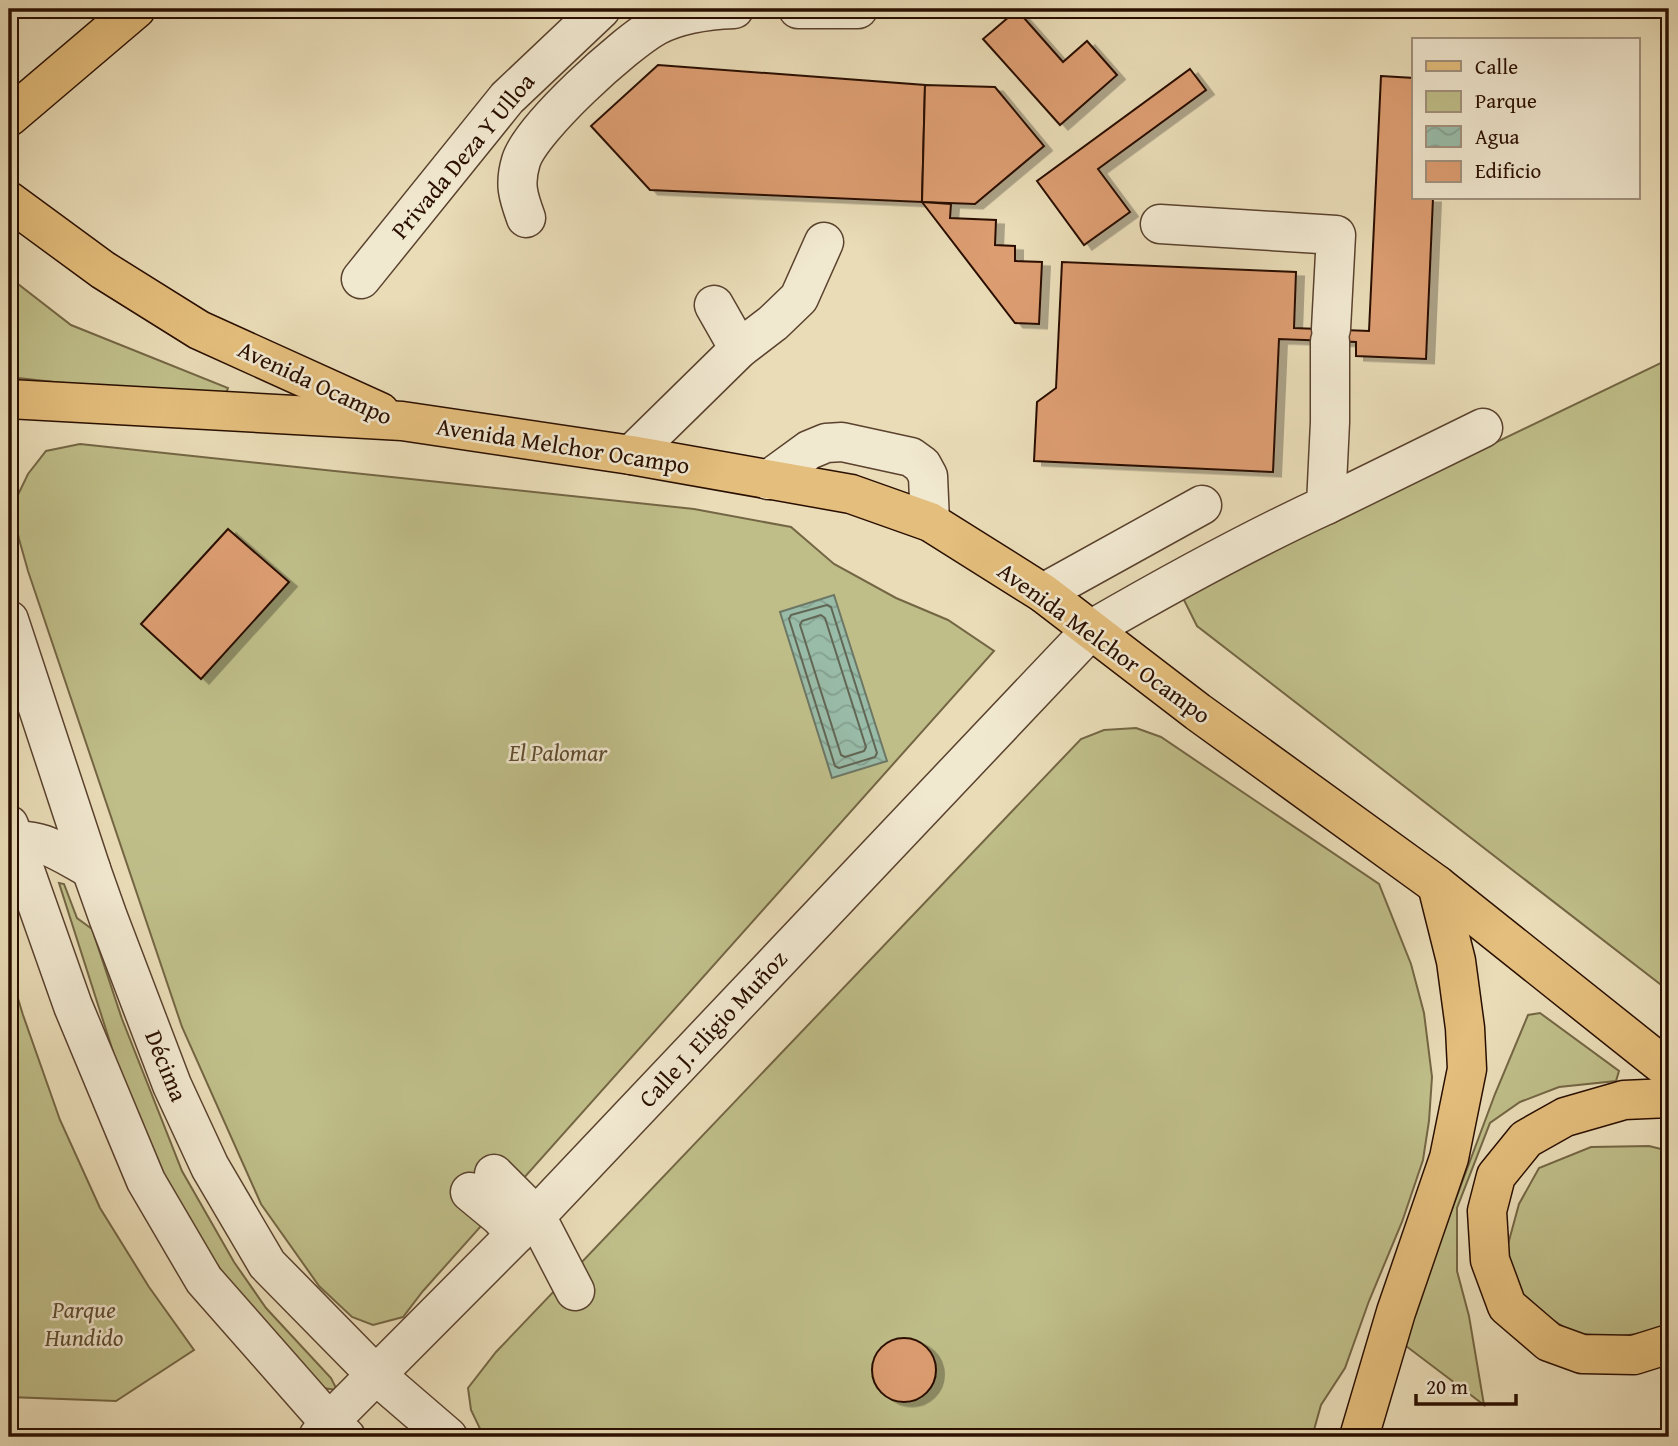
<svg xmlns="http://www.w3.org/2000/svg" width="1678" height="1446" font-family="'Gentium Book Plus',serif">
<style>
.green{fill:#bfbe89;stroke:#746644;stroke-width:2}
.water{fill:url(#water-waves);stroke:#6d7765;stroke-width:2}
.lines{fill:none;stroke-linecap:round;stroke-linejoin:round}
.shore{stroke:#626654;stroke-width:2}
.building{fill:#dc9d71;stroke:#2a0f00;stroke-width:2;filter:url(#shadow)}
.minor-casing{stroke:#5a422e;stroke-width:41}
.major-casing{stroke:#2a0f00;stroke-width:41}
.minor{stroke:#f1e8d0;stroke-width:38}
.major{stroke:#e4be7c;stroke-width:38}
.labels{text-anchor:middle;stroke-width:5;stroke-linejoin:round;paint-order:stroke}
.street-label{font-size:24px;fill:#2a0f00;stroke:#f1e8d0}
.park-label{font-size:24px;font-style:italic;fill:#5e4c30;stroke:#f1e8d0}
</style>
<defs>
<pattern id="water-waves" width="16" height="10" patternUnits="userSpaceOnUse" patternTransform="scale(1.75)"><rect width="16" height="10" fill="#99bca9"/><path d="M0 5q4-4 8 0t8 0" fill="none" stroke="#84a090"/></pattern>
<filter id="shadow"><feDropShadow dx="8" dy="4.5" stdDeviation="0" flood-color="#0004"/></filter>
</defs>
<rect width="100%" height="100%" fill="#e9dcb7"/>
<filter id="stains"><feTurbulence type="fractalNoise" baseFrequency=".00286" numOctaves="4"/><feColorMatrix values="0 0 0 0 .2 0 0 0 0 .09 0 0 0 0 .02 0 0 0 .5 -.17"/></filter>
<radialGradient id="worn" r=".72"><stop offset=".6" stop-color="#630" stop-opacity="0"/><stop offset="1" stop-color="#630" stop-opacity=".3"/></radialGradient>
<g class="green">
<polygon points="9,277 71,325 228,388 224,399 199,398 9,377"/>
<polygon points="1669,359 1669,991 1197,626 1181,594"/>
<polygon points="80,444 694,509 791,527 834,564 896,598 948,620 994,651 423,1291 403,1317 373,1325 352,1317 319,1286 261,1204 182,1027 28,571 19,539 12,507 28,474 46,451"/>
<polygon points="1136,728 1161,737 1379,884 1411,964 1424,1013 1432,1077 1429,1121 1423,1160 1402,1222 1369,1301 1345,1368 1321,1405 1312,1437 485,1437 483,1435 471,1410 468,1388 496,1352 1081,739 1104,730"/>
<polygon points="59,883 64,884 77,918 92,929 122,1019 182,1171 234,1262 266,1308 331,1378 337,1390 323,1388 252,1314 206,1249 147,1144 125,1089"/>
<polygon points="9,969 23,1015 60,1120 100,1208 149,1287 194,1350 116,1401 9,1397"/>
<polygon points="1540,1013 1619,1071 1616,1081 1559,1087 1520,1102 1490,1123 1457,1208 1457,1271 1469,1316 1484,1405 1402,1343 1495,1094 1528,1015"/>
<polygon points="1649,1146 1669,1151 1669,1322 1657,1331 1614,1337 1573,1333 1533,1307 1510,1281 1507,1248 1519,1204 1539,1168 1591,1147"/>
</g>
<polygon class="water" points="834,595 887,761 832,778 780,612"/>
<g class="lines">
<g class="shore">
<polygon points="827,605 831,607 877,753 875,757 839,768 835,766 789,619 791,615"/>
<polygon points="821,615 825,618 866,747 864,751 845,757 841,755 800,625 802,621"/>
</g>
</g>
<g class="building">
<polygon points="1017,10 1063,62 1087,41 1117,75 1060,125 983,39"/>
<polygon points="658,65 925,85 922,202 650,190 591,126"/>
<polygon points="1190,69 1206,90 1098,169 1130,212 1084,245 1037,181"/>
<polygon points="1381,76 1414,78 1414,198 1433,198 1426,359 1356,356 1356,342 1279,339 1273,472 1034,461 1037,402 1056,388 1062,262 1296,272 1294,328 1369,331"/>
<polygon points="925,85 995,87 1044,146 975,204 922,202"/>
<polygon points="922,202 951,204 950,218 996,220 995,245 1015,246 1015,261 1042,262 1039,324 1015,323"/>
<polygon points="228,529 289,582 201,679 141,624"/>
<circle cx="904" cy="1370" r="32"/>
</g>
<g class="lines">
<g class="minor-casing">
<g id="minor">
<polyline points="798,9 858,9"/>
<path d="M526,218C518,196 514,184 521,161C531,128 625,43 656,26C679,14 709,10 734,9"/>
<polyline points="1160,224 1336,235 1331,329"/>
<polyline points="361,279 507,98 601,9"/>
<polyline points="714,305 739,349"/>
<polyline points="631,455 739,349 773,323 799,298 824,242"/>
<polyline points="768,480 809,450 826,443 842,442 911,457 922,465 928,476 930,522"/>
<polyline points="1326,505 1483,428"/>
<polyline points="1043,593 1202,505"/>
<polyline points="9,620 91,869 108,917 172,1085 210,1167 267,1264 376,1375 448,1437"/>
<polyline points="9,825 73,1006 146,1181 204,1280 329,1422 346,1437"/>
<path d="M9,843C38,834 66,856 91,869"/>
<polyline points="494,1174 536,1216 575,1291"/>
<polyline points="470,1192 499,1216 516,1234"/>
<path d="M318,1437L329,1422L516,1234L536,1216L1092,629C1168,585 1246,542 1326,505L1330,422V341"/>
</g>
</g>
<g class="major-casing">
<g id="major">
<polyline points="9,117 136,9"/>
<polyline points="9,201 103,270 199,330 380,412"/>
<polyline points="9,399 402,421 631,455 851,494 930,522 1043,593 1198,712 1437,885 1669,1070"/>
<polyline points="1669,1098 1624,1100 1565,1117 1526,1139 1496,1176 1487,1211 1490,1260 1507,1306 1549,1342 1582,1354 1634,1355 1669,1344"/>
<polyline points="1359,1437 1396,1312 1449,1158 1467,1069 1465,1028 1456,961 1437,885"/>
</g>
</g>
<use href="#minor" class="minor"/>
<use href="#major" class="major"/>
</g>
<g class="labels">
<g class="street-label">
<text transform="translate(463 156) rotate(-50)" y="8">Privada Deza Y Ulloa</text>
<text transform="translate(315 383) rotate(25)" y="8">Avenida Ocampo</text>
<text transform="translate(563 446) rotate(9)" y="8">Avenida Melchor Ocampo</text>
<text transform="translate(1104 643) rotate(36)" y="8">Avenida Melchor Ocampo</text>
<text transform="translate(713 1029) rotate(-47)" y="8">Calle J. Eligio Muñoz</text>
<text transform="translate(166 1066) rotate(68)" y="8">Décima</text>
</g>
<g class="park-label">
<text x="558" y="761">El Palomar</text>
<text x="84" y="1318">Parque<tspan x="84" dy="28">Hundido</tspan></text>
</g>
</g>
<rect width="1678" height="1446" fill="none" stroke="#e9dcb7" stroke-width="35"/>
<rect x="10" y="10" width="1657" height="1425" fill="none" stroke="#2a0f00" stroke-width="3.5"/>
<rect x="18" y="18" width="1643" height="1411" fill="none" stroke="#2a0f00" stroke-width="2"/>
<rect x="1412" y="38" width="228" height="161" fill="#f1e8d0" stroke="#a1917d" stroke-width="2"/>
<rect x="1426" y="61" width="35" height="10" fill="#e4be7c" stroke="#a1917d" stroke-width="2"/>
<text x="1475" y="74" font-size="21" fill="#2a0f00">Calle</text>
<rect x="1426" y="91" width="35" height="21" fill="#bfbe89" stroke="#a1917d" stroke-width="2"/>
<text x="1475" y="108" font-size="21" fill="#2a0f00">Parque</text>
<rect x="1426" y="126" width="35" height="21" fill="url(#water-waves)" stroke="#a1917d" stroke-width="2"/>
<text x="1475" y="144" font-size="21" fill="#2a0f00">Agua</text>
<rect x="1426" y="161" width="35" height="21" fill="#dc9d71" stroke="#a1917d" stroke-width="2"/>
<text x="1475" y="178" font-size="21" fill="#2a0f00">Edificio</text>
<path d="M1416 1394v10h100v-10" fill="none" stroke="#2a0f00" stroke-width="3.5"/>
<text x="1426" y="1394" font-size="21" fill="#2a0f00" stroke="#f1e8d0" stroke-width="5" paint-order="stroke">20 m</text>
<rect width="100%" height="100%" filter="url(#stains)"/>
<rect width="100%" height="100%" fill="url(#worn)"/>
</svg>
